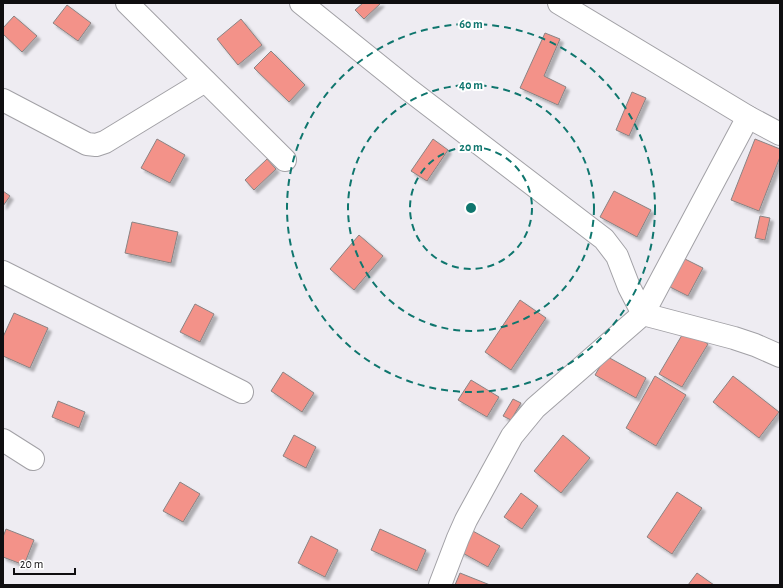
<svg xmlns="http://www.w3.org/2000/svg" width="783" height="588" font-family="'Alegreya Sans',sans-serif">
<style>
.building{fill:#f39289;stroke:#8a8383;filter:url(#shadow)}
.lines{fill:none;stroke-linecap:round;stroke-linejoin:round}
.minor-casing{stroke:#a2a1a6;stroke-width:24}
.minor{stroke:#fff;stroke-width:22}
.ring{fill:none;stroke:#0f766e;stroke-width:2;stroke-dasharray:7 5}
.centre{fill:#0f766e;stroke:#fff;stroke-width:2}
.ring-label{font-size:12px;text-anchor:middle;font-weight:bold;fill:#0f766e;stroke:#fff;stroke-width:4;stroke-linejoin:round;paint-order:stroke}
</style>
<defs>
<filter id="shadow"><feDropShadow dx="3.5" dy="3.5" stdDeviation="1" flood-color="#0004"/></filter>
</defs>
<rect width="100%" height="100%" fill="#eeecf2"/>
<g class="building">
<polygon points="363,3 381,3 364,19 355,10"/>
<polygon points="67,5 91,23 78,41 53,23"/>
<polygon points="14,16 37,36 22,52 3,34 3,28"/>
<polygon points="241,19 262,45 238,65 217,39"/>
<polygon points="545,33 560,39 544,76 566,87 558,105 520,88"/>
<polygon points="271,51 305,85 289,102 254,68"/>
<polygon points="632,92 646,98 629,136 616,130"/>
<polygon points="157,139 185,155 170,183 141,168"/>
<polygon points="433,139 448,150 427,181 411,171"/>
<polygon points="755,139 780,149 780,157 759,211 731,200"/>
<polygon points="267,159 276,169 254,190 245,180"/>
<polygon points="3,191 10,196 3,206"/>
<polygon points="614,191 651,210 637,237 600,217"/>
<polygon points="760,216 770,218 765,240 755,238"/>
<polygon points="132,222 178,232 171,263 125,253"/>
<polygon points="359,235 383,256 354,290 330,269"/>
<polygon points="683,258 703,268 688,296 668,286"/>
<polygon points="520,300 546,318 511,370 485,352"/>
<polygon points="195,304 214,314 200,342 180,332"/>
<polygon points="14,313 48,328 30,368 3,356 3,337"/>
<polygon points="685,330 708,344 682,387 659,374"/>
<polygon points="606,356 646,378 636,398 595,375"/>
<polygon points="283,372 314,393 302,412 271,391"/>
<polygon points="655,376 686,395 656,446 626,428"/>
<polygon points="733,376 779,412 759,438 713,402"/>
<polygon points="471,380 499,397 487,417 458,400"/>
<polygon points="513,399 521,403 511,420 503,416"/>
<polygon points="58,401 85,412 79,428 52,417"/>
<polygon points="294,435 316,447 306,468 283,456"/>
<polygon points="563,435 590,458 561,493 534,471"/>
<polygon points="180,482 200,494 183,522 163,511"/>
<polygon points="677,492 702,508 672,554 647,537"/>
<polygon points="521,493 538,506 522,529 504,517"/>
<polygon points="6,529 34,540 24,565 3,557 3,537"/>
<polygon points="380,529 426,550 417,571 371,550"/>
<polygon points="471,530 500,546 488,567 459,551"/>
<polygon points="311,536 338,550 325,577 298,563"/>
<polygon points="460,573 490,585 455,585"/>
<polygon points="697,573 714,585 688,585"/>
</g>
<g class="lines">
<g class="minor-casing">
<g id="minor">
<polyline points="127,3 285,160"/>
<polyline points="301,3 408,89 604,239 617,256 629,287 643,314 734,338 755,345 780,356"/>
<polyline points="559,3 748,117 780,134"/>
<polyline points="3,100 87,144 96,145 105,142 205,81"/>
<polyline points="3,272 242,392"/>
<polyline points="3,440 33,459"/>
<polyline points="440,585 458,538 466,520 512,436 535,408 643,314 748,117"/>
</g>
</g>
<use href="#minor" class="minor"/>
</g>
<g class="ring">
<circle cx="471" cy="208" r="61"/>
<circle cx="471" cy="208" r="123"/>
<circle cx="471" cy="208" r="184"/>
</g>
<circle cx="471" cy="208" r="6" class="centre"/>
<g class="ring-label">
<text x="471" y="28">60 m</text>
<text x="471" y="89">40 m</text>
<text x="471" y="151">20 m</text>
</g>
<rect width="783" height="588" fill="none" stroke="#0f0e10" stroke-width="8"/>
<path d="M14 568v6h61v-6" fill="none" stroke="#0f0e10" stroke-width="2"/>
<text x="20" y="568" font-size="12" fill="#0f0e10" stroke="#ffffff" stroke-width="3" paint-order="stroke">20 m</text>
</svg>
